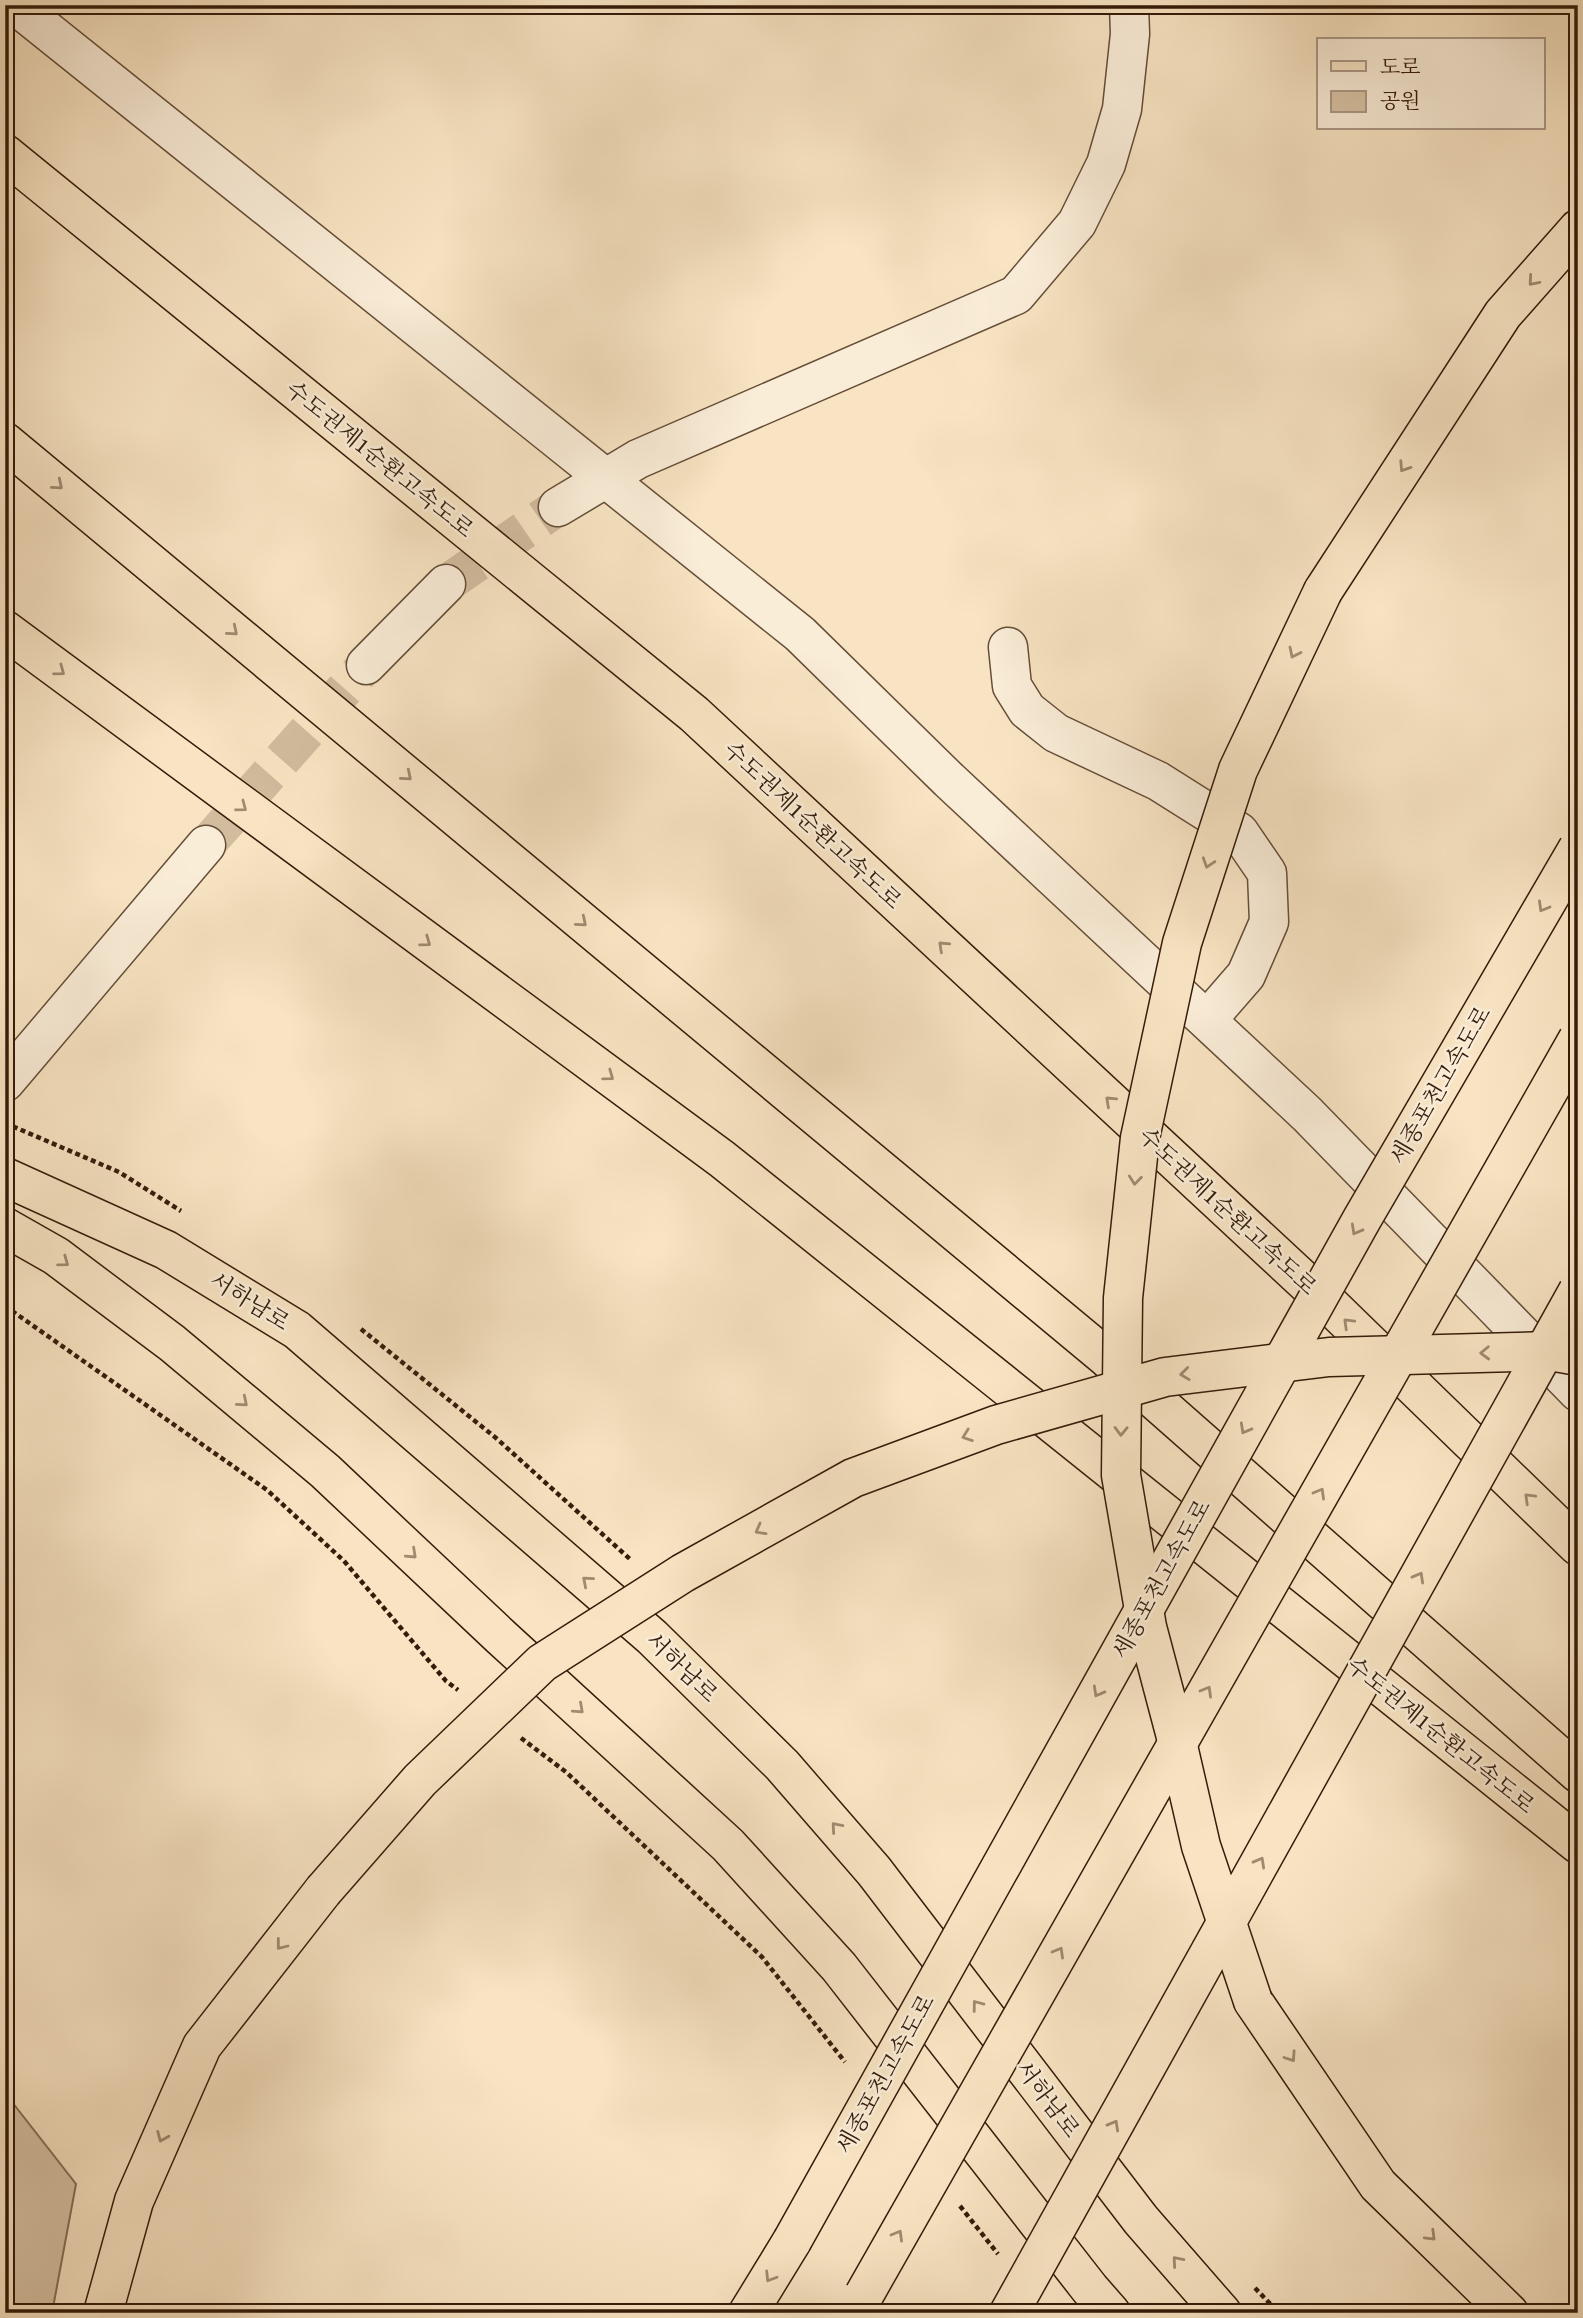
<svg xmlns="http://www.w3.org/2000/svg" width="1583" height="2318" font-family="'Gentium Book Plus','Noto Serif KR',serif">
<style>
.green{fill:#d7c2a4;stroke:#866e57;stroke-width:2}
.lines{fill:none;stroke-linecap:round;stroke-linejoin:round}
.minor-tunnel{stroke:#d1bc9e;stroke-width:38;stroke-dasharray:38 19;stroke-linecap:butt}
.minor-casing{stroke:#664d38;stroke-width:41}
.major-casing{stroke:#351b0a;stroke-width:41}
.highway-casing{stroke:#351b0a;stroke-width:41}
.path{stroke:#351b0a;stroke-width:4.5;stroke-dasharray:5 3.5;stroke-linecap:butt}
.minor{stroke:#faedd8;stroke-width:38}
.major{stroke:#f8e4c3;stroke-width:38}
.highway{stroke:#f8e4c3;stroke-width:38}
.highway-bridge-casing{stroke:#351b0a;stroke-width:41;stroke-linecap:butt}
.highway-bridge{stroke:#f8e4c3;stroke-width:38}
.oneway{stroke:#a08a70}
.labels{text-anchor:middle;stroke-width:5;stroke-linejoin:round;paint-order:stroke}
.street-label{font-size:23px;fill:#351b0a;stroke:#faedd8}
</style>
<rect width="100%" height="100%" fill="#f8e4c3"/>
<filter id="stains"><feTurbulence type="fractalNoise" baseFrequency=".00286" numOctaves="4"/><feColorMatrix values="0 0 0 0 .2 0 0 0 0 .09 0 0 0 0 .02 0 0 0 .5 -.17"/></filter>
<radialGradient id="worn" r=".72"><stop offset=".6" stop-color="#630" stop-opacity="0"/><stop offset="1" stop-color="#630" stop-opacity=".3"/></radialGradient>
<polygon class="green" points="5,2093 76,2184 52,2313 5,2313"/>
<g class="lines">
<g class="minor-tunnel">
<polyline points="446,584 558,507"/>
<polyline points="206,845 366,665"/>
</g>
<g class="minor-casing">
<g id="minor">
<polyline points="15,5 800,634 949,780 1307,1114 1578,1392"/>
<polyline points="558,507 638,459 1016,295 1077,223 1106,164 1122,109 1130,34 1129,5"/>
<polyline points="1008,647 1012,686 1027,710 1056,733 1158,781 1239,832 1267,873 1269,922 1246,975 1207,1020"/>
<polyline points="366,665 446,584"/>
<polyline points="5,1082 206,845"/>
</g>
</g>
<g class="major-casing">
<g id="major">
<polyline points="5,1177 166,1250 297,1330 652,1637 782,1765 874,1871 1141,2220 1222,2313"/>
<polyline points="5,1227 56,1256 172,1343 325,1471 501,1637 728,1845 839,1967 1090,2289 1111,2313"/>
</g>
</g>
<g class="highway-casing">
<g id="highway">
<polyline points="5,154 694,714 1330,1305 1578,1546"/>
<polyline points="5,442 1107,1358 1578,1773"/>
<polyline points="1323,591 1503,314 1578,229"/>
<polyline points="5,630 722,1159 1578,1844"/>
<polyline points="1253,2001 1378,2185 1509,2313"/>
<polyline points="103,2313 134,2201 202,2046 323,1891"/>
<polyline points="748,2313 792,2241"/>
</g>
</g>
<g class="path">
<polyline points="5,1123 119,1172 181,1211"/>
<polyline points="5,1306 267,1490 344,1561 446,1681 458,1690"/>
<polyline points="361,1329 496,1438 631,1560"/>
<polyline points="521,1738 566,1772 762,1957 845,2062"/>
<polyline points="960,2206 998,2254"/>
<polyline points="1255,2288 1279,2313"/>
</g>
<use href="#minor" class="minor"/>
<use href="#major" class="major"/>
<use href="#highway" class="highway"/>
<g class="highway-bridge-casing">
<g id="highway-bridge">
<polyline points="323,1891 420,1780 542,1663 683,1573 853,1478 996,1425 1165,1377 1329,1357 1550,1351 1578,1356"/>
<polyline points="1253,2001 1201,1846 1175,1733 1147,1627 1121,1475 1123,1298 1140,1138 1182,943 1238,770 1323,591"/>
<polyline points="792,2241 1362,1219 1578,848"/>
<polyline points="864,2295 1578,1039"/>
<polyline points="1009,2313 1578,1291"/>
</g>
</g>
<use href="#highway-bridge" class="highway-bridge"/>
</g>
<defs><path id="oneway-chevron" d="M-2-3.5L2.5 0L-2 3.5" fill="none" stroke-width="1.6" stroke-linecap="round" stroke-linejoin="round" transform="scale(1.75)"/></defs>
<g class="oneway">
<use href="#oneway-chevron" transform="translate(1533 281) rotate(131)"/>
<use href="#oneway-chevron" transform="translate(1404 467) rotate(123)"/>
<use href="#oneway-chevron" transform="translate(58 485) rotate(40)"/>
<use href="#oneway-chevron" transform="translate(233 631) rotate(40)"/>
<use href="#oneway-chevron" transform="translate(1294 653) rotate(116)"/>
<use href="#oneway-chevron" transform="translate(60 671) rotate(37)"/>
<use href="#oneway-chevron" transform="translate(407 776) rotate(40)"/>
<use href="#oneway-chevron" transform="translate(242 807) rotate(37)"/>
<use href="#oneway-chevron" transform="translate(1208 863) rotate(108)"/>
<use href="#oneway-chevron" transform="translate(1543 907) rotate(120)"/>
<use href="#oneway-chevron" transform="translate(582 922) rotate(40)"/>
<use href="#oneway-chevron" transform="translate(426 942) rotate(36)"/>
<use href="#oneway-chevron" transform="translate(943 946) rotate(-137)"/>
<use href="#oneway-chevron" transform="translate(609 1076) rotate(36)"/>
<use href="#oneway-chevron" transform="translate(1110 1101) rotate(-137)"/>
<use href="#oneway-chevron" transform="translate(1135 1180) rotate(96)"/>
<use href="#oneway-chevron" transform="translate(1356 1230) rotate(119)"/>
<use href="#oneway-chevron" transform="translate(64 1262) rotate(36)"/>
<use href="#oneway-chevron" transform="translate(1348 1323) rotate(-136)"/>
<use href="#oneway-chevron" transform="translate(1485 1353) rotate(178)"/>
<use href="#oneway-chevron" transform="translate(1185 1374) rotate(173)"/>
<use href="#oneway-chevron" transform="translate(243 1402) rotate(40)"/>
<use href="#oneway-chevron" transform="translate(1245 1429) rotate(119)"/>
<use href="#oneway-chevron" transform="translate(1121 1431) rotate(91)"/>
<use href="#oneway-chevron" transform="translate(967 1436) rotate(160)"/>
<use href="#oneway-chevron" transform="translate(1320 1493) rotate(-60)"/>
<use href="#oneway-chevron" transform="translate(1529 1498) rotate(-136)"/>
<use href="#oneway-chevron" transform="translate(760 1530) rotate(151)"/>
<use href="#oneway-chevron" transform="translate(412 1554) rotate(43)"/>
<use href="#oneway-chevron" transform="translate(1419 1577) rotate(-61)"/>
<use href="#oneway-chevron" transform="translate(587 1581) rotate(-139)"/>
<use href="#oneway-chevron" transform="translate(1207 1691) rotate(-60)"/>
<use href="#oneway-chevron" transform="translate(1098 1692) rotate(119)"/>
<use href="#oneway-chevron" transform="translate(579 1709) rotate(42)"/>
<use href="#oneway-chevron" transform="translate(836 1827) rotate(-131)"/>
<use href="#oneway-chevron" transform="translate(1260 1862) rotate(-61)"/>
<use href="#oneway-chevron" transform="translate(281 1945) rotate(128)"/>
<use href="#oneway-chevron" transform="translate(1059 1952) rotate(-60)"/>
<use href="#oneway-chevron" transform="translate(977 2005) rotate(-127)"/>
<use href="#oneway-chevron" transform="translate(1291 2057) rotate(56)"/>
<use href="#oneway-chevron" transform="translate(1114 2125) rotate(-61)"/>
<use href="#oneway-chevron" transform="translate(162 2137) rotate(113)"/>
<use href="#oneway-chevron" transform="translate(898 2235) rotate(-60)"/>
<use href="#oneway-chevron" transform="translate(1431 2236) rotate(44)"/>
<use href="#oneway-chevron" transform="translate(1177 2261) rotate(-131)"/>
<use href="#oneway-chevron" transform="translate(770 2277) rotate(122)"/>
</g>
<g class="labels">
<g class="street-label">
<text transform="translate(380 459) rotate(39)" y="8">수도권제1순환고속도로</text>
<text transform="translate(813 825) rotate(43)" y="8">수도권제1순환고속도로</text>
<text transform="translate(1440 1085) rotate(-60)" y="8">세종포천고속도로</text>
<text transform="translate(1228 1211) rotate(43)" y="8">수도권제1순환고속도로</text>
<text transform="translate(250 1301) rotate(32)" y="8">서하남로</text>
<text transform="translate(1161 1579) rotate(-61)" y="8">세종포천고속도로</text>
<text transform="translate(682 1667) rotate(44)" y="8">서하남로</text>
<text transform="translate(1441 1735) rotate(39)" y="8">수도권제1순환고속도로</text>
<text transform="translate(885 2074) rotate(-61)" y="8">세종포천고속도로</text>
<text transform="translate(1048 2099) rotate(53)" y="8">서하남로</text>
</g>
</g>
<rect width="1583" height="2318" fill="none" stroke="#f8e4c3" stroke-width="28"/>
<rect x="7" y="7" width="1569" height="2304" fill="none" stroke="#351b0a" stroke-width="3.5"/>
<rect x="14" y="14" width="1555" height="2290" fill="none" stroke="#351b0a" stroke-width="2"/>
<rect x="1317" y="38" width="228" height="91" fill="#faedd8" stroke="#ab9986" stroke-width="2"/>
<rect x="1331" y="61" width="35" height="10" fill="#f8e4c3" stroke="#ab9986" stroke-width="2"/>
<text x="1380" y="74" font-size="21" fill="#351b0a">도로</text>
<rect x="1331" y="91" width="35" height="21" fill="#d7c2a4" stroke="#ab9986" stroke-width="2"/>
<text x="1380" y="108" font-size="21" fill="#351b0a">공원</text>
<rect width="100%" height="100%" filter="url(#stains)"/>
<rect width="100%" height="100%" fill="url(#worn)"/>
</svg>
